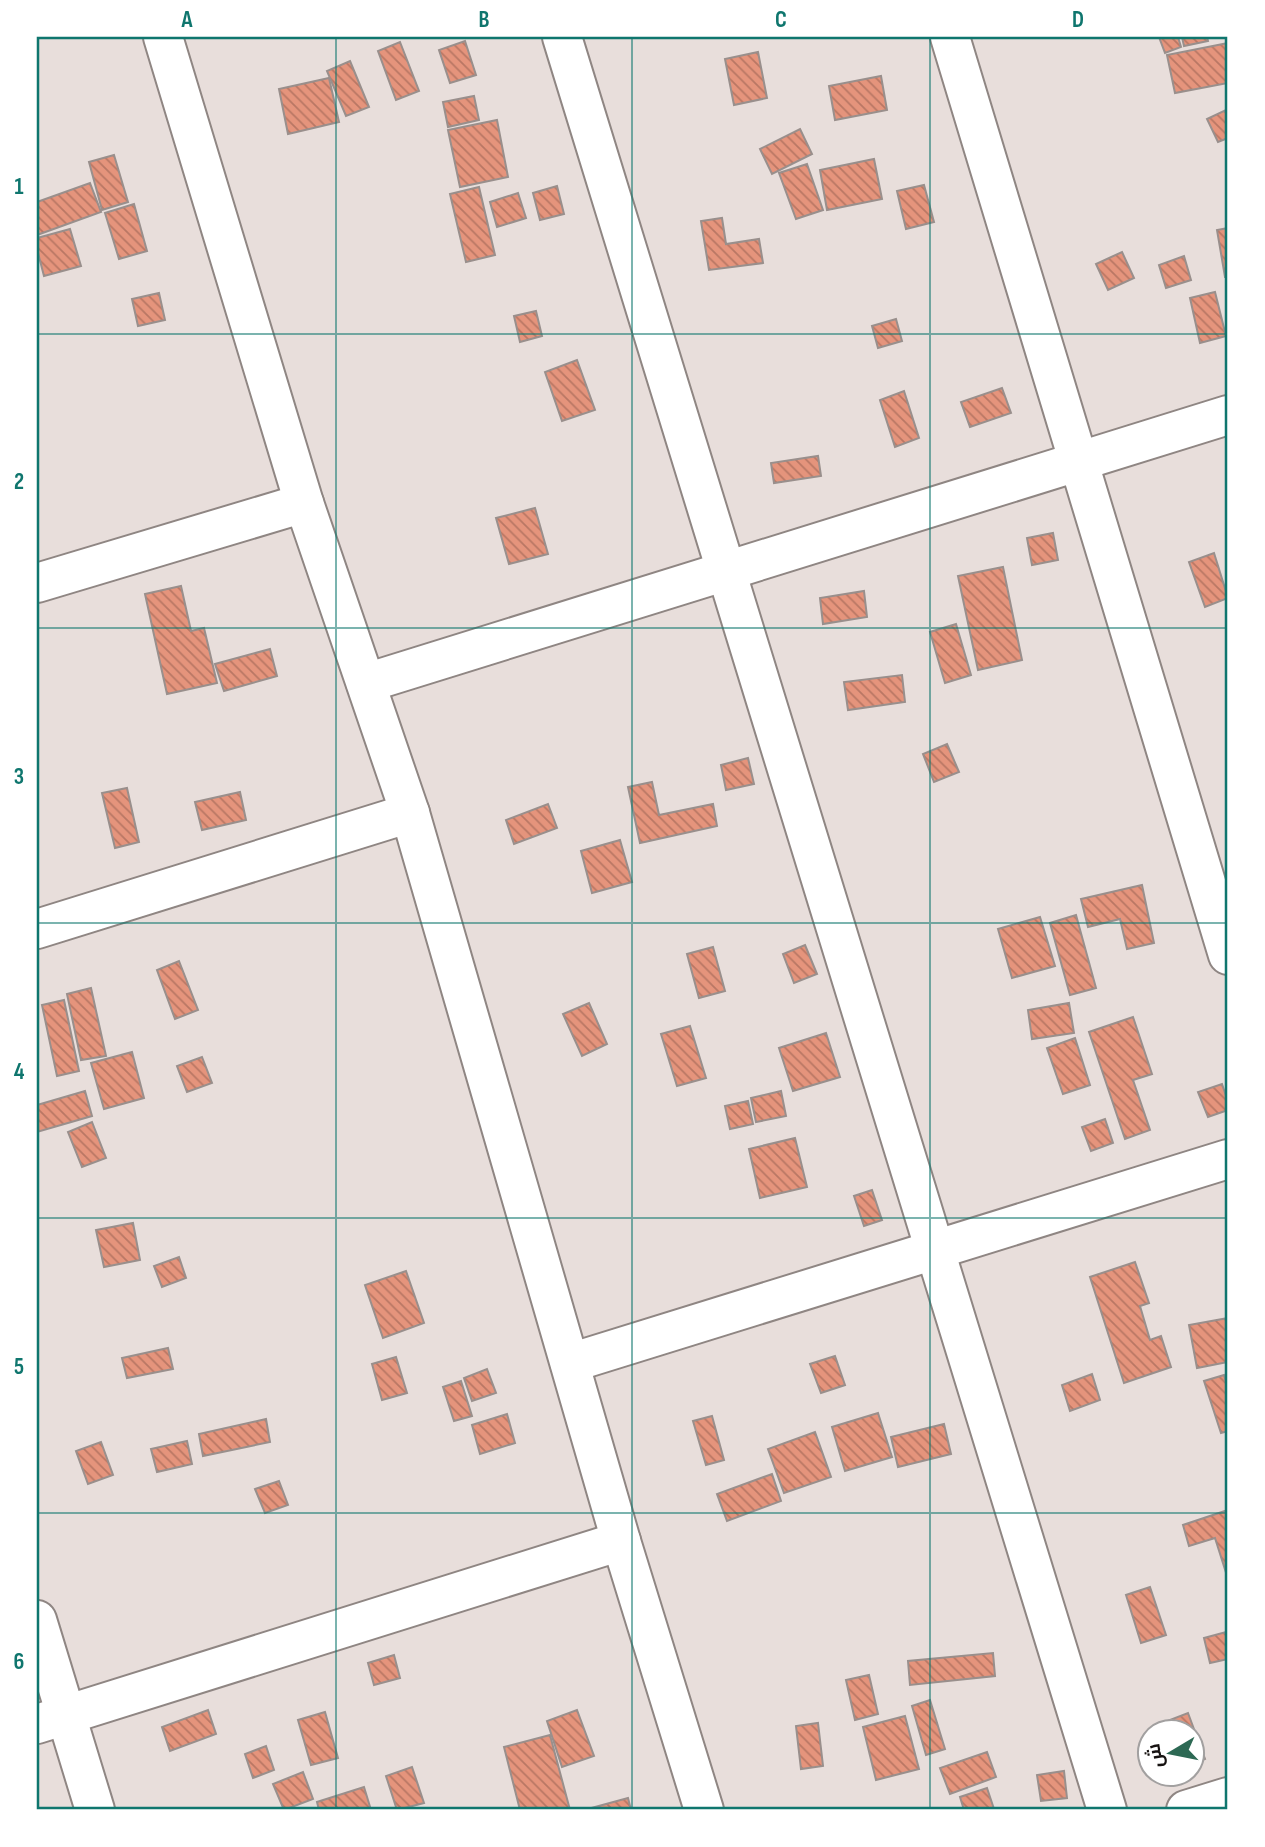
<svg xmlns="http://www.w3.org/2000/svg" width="1265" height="1847" font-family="'Sofia Sans Condensed',Cairo,sans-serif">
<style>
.building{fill:url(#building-back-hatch);stroke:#998f8c;stroke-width:2}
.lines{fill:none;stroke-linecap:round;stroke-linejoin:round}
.minor-casing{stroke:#8f8683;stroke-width:42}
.minor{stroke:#fff;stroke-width:38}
.grid{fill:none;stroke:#0f766e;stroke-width:2;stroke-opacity:0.55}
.neatline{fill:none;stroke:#0f766e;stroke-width:2.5}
.grid-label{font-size:23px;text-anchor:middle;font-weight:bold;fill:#0f766e}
</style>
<defs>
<pattern id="building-back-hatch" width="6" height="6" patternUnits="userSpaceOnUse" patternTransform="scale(1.75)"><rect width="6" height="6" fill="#e5947c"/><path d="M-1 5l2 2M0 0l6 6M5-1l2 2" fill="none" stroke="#b97764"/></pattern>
</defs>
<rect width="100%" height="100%" fill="#e8dedb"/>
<g class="building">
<polygon points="1159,37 1178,37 1181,47 1165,53"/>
<polygon points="1182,37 1207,37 1208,41 1184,46"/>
<polygon points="465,41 476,75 450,83 439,50"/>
<polygon points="400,42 419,91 396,100 378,51"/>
<polygon points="1228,43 1228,83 1175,93 1167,55"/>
<polygon points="758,52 767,98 734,105 725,59"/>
<polygon points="350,61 369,107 346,116 327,71"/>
<polygon points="881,76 887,110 835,120 829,86"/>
<polygon points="329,78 339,122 288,134 279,89"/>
<polygon points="474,96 479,120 448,127 443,102"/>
<polygon points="1228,109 1228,138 1218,142 1207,119"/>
<polygon points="497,120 508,177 460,187 448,130"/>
<polygon points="800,129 812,154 772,174 760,149"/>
<polygon points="114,155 128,202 102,210 89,162"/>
<polygon points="874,159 882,199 827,210 820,170"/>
<polygon points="807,164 823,210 796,219 779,173"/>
<polygon points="90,183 101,212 37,235 37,202"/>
<polygon points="924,185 934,222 906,229 897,191"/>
<polygon points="557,186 564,214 540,220 533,193"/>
<polygon points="479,187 495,255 466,262 450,194"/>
<polygon points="518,193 526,218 497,227 490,202"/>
<polygon points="134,204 147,251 119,259 105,213"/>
<polygon points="722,218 726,244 759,239 763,263 709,270 701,221"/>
<polygon points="1228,228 1228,277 1225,277 1217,230"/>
<polygon points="70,229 81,266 44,276 37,249 37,238"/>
<polygon points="1122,252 1134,278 1108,290 1096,264"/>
<polygon points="1184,256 1191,280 1166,288 1159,265"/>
<polygon points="1215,292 1226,336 1200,343 1190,298"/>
<polygon points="159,293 165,320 138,326 132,299"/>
<polygon points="536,311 542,336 520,342 514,316"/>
<polygon points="896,319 902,341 878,348 872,326"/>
<polygon points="577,360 595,410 562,421 545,372"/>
<polygon points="1002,388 1011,413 970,427 961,402"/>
<polygon points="904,391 919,438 895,447 880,400"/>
<polygon points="818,456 821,476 774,483 771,463"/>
<polygon points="535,508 548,554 509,564 496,518"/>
<polygon points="1053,533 1058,560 1032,565 1027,538"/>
<polygon points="1214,553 1228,598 1205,607 1189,562"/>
<polygon points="1003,567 1022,660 978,670 958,576"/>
<polygon points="181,586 191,631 204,628 217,683 167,694 145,594"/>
<polygon points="864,591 867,617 823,624 820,598"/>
<polygon points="956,624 971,675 945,683 930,632"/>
<polygon points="270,649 277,676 224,691 215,664"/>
<polygon points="902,675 905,702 848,710 844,682"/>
<polygon points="947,744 959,772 934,782 923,754"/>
<polygon points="748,758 754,784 726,790 721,765"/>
<polygon points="652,782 659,815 713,804 717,826 640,843 628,787"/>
<polygon points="127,788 139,842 115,848 102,793"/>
<polygon points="240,792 246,820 202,830 195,802"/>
<polygon points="548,804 557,828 514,844 506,820"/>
<polygon points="620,840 632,882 592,893 581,851"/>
<polygon points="1142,885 1154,943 1127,949 1120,919 1088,927 1081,899"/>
<polygon points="1076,915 1096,988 1070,995 1050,923"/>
<polygon points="1040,917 1055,966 1012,978 998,929"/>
<polygon points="805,945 817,974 794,983 783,954"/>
<polygon points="713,947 725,991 699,998 687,954"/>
<polygon points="179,961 198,1010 175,1019 157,970"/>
<polygon points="91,988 106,1056 81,1060 67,994"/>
<polygon points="64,1000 79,1071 57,1076 42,1005"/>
<polygon points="589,1003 607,1044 582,1056 563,1014"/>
<polygon points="1069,1003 1074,1033 1032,1039 1028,1010"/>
<polygon points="1133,1017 1152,1074 1133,1080 1150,1130 1125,1139 1089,1032"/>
<polygon points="690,1026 706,1078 677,1086 661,1034"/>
<polygon points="826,1033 840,1077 793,1091 779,1048"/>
<polygon points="1075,1038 1090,1085 1063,1094 1047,1048"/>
<polygon points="132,1052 144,1098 104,1109 91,1063"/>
<polygon points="202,1057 212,1083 187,1092 177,1066"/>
<polygon points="1222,1084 1228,1102 1228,1110 1208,1117 1198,1092"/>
<polygon points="85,1091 92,1116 37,1132 37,1105"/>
<polygon points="781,1091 786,1116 756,1122 751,1098"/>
<polygon points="748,1101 753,1124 730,1129 725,1106"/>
<polygon points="1105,1119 1113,1143 1091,1151 1082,1127"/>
<polygon points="92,1122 106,1158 82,1167 68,1132"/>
<polygon points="795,1138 807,1187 760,1198 749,1149"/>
<polygon points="872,1190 882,1220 864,1226 854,1196"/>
<polygon points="133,1223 140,1260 104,1267 96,1230"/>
<polygon points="179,1257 186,1278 162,1287 154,1266"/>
<polygon points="1135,1262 1149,1303 1140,1306 1150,1340 1161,1336 1171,1367 1124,1383 1090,1277"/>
<polygon points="406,1271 424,1323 383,1338 365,1285"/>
<polygon points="1228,1318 1228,1362 1197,1368 1189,1325"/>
<polygon points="168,1348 173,1369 127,1378 122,1358"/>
<polygon points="835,1356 845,1385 821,1393 810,1364"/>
<polygon points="396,1357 407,1393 382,1400 372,1364"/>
<polygon points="487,1369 496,1393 472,1401 464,1378"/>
<polygon points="1092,1374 1100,1400 1070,1411 1062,1385"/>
<polygon points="1224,1375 1228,1389 1228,1431 1221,1433 1204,1381"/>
<polygon points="461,1381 472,1416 454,1421 443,1387"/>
<polygon points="878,1413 892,1457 845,1471 832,1427"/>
<polygon points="507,1414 515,1443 480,1454 472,1425"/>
<polygon points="712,1416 724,1460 706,1465 693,1421"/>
<polygon points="266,1419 270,1442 203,1456 199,1434"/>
<polygon points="944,1424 951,1454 898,1467 891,1437"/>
<polygon points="815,1432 831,1477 784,1493 768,1449"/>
<polygon points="187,1441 192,1464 157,1472 151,1449"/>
<polygon points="101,1442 113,1475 88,1484 76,1451"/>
<polygon points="772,1474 781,1501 727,1521 717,1494"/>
<polygon points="279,1481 288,1505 265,1513 255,1489"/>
<polygon points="1228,1510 1228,1579 1215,1538 1189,1546 1183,1525"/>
<polygon points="1150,1587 1166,1635 1141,1643 1126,1595"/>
<polygon points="1226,1632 1228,1659 1210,1663 1204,1638"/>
<polygon points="993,1653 995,1676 910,1685 908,1661"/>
<polygon points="394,1655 400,1678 374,1685 368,1663"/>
<polygon points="869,1675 878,1714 855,1720 846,1680"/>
<polygon points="930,1700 945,1749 926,1755 912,1706"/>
<polygon points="208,1710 216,1734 170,1751 162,1727"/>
<polygon points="577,1710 594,1756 562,1767 547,1721"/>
<polygon points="325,1712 338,1758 311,1765 298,1720"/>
<polygon points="1188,1713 1205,1759 1192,1764 1192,1731 1165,1731 1162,1723"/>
<polygon points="905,1716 919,1769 876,1780 863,1727"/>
<polygon points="818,1723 823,1766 801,1769 796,1726"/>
<polygon points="550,1735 570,1810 520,1810 504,1747"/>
<polygon points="266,1746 274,1770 253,1778 245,1754"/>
<polygon points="987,1752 996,1777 950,1794 940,1768"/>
<polygon points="412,1767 424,1803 397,1810 386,1776"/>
<polygon points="1064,1771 1067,1798 1041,1801 1037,1775"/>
<polygon points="303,1772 313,1799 284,1810 273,1784"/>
<polygon points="364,1787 371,1810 319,1810 317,1802"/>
<polygon points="987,1788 994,1809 964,1810 960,1797"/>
<polygon points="628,1798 631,1810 584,1810"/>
</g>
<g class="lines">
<g class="minor-casing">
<g id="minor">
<polyline points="163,37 304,503 410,813 621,1541 704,1810"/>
<polyline points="562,37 1107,1810"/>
<polyline points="950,37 1228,955"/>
<polyline points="37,583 304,503"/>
<polyline points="366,683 1228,415"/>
<polyline points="37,929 410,813"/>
<polyline points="570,1363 1228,1159"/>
<polyline points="37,1620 95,1810"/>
<polyline points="37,1724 621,1541"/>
<polyline points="1186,1810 1228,1797"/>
</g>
</g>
<use href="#minor" class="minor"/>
</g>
<path class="grid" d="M336,37V1810M632,37V1810M930,37V1810M37,334H1228M37,628H1228M37,923H1228M37,1218H1228M37,1513H1228"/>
<rect width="1265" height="1847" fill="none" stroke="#ffffff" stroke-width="77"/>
<g transform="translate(1171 1753) rotate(260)"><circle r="33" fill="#ffffff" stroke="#a2a0a0" stroke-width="2"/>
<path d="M0-5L12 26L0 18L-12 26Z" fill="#2d6954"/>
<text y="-10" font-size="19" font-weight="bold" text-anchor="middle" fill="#161211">ش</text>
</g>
<rect x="38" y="38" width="1188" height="1770" class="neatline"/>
<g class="grid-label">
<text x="187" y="27">A</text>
<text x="484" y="27">B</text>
<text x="781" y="27">C</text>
<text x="1078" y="27">D</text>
<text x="19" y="194">1</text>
<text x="19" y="489">2</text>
<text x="19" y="784">3</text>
<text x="19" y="1079">4</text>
<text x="19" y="1374">5</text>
<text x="19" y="1669">6</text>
</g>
</svg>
